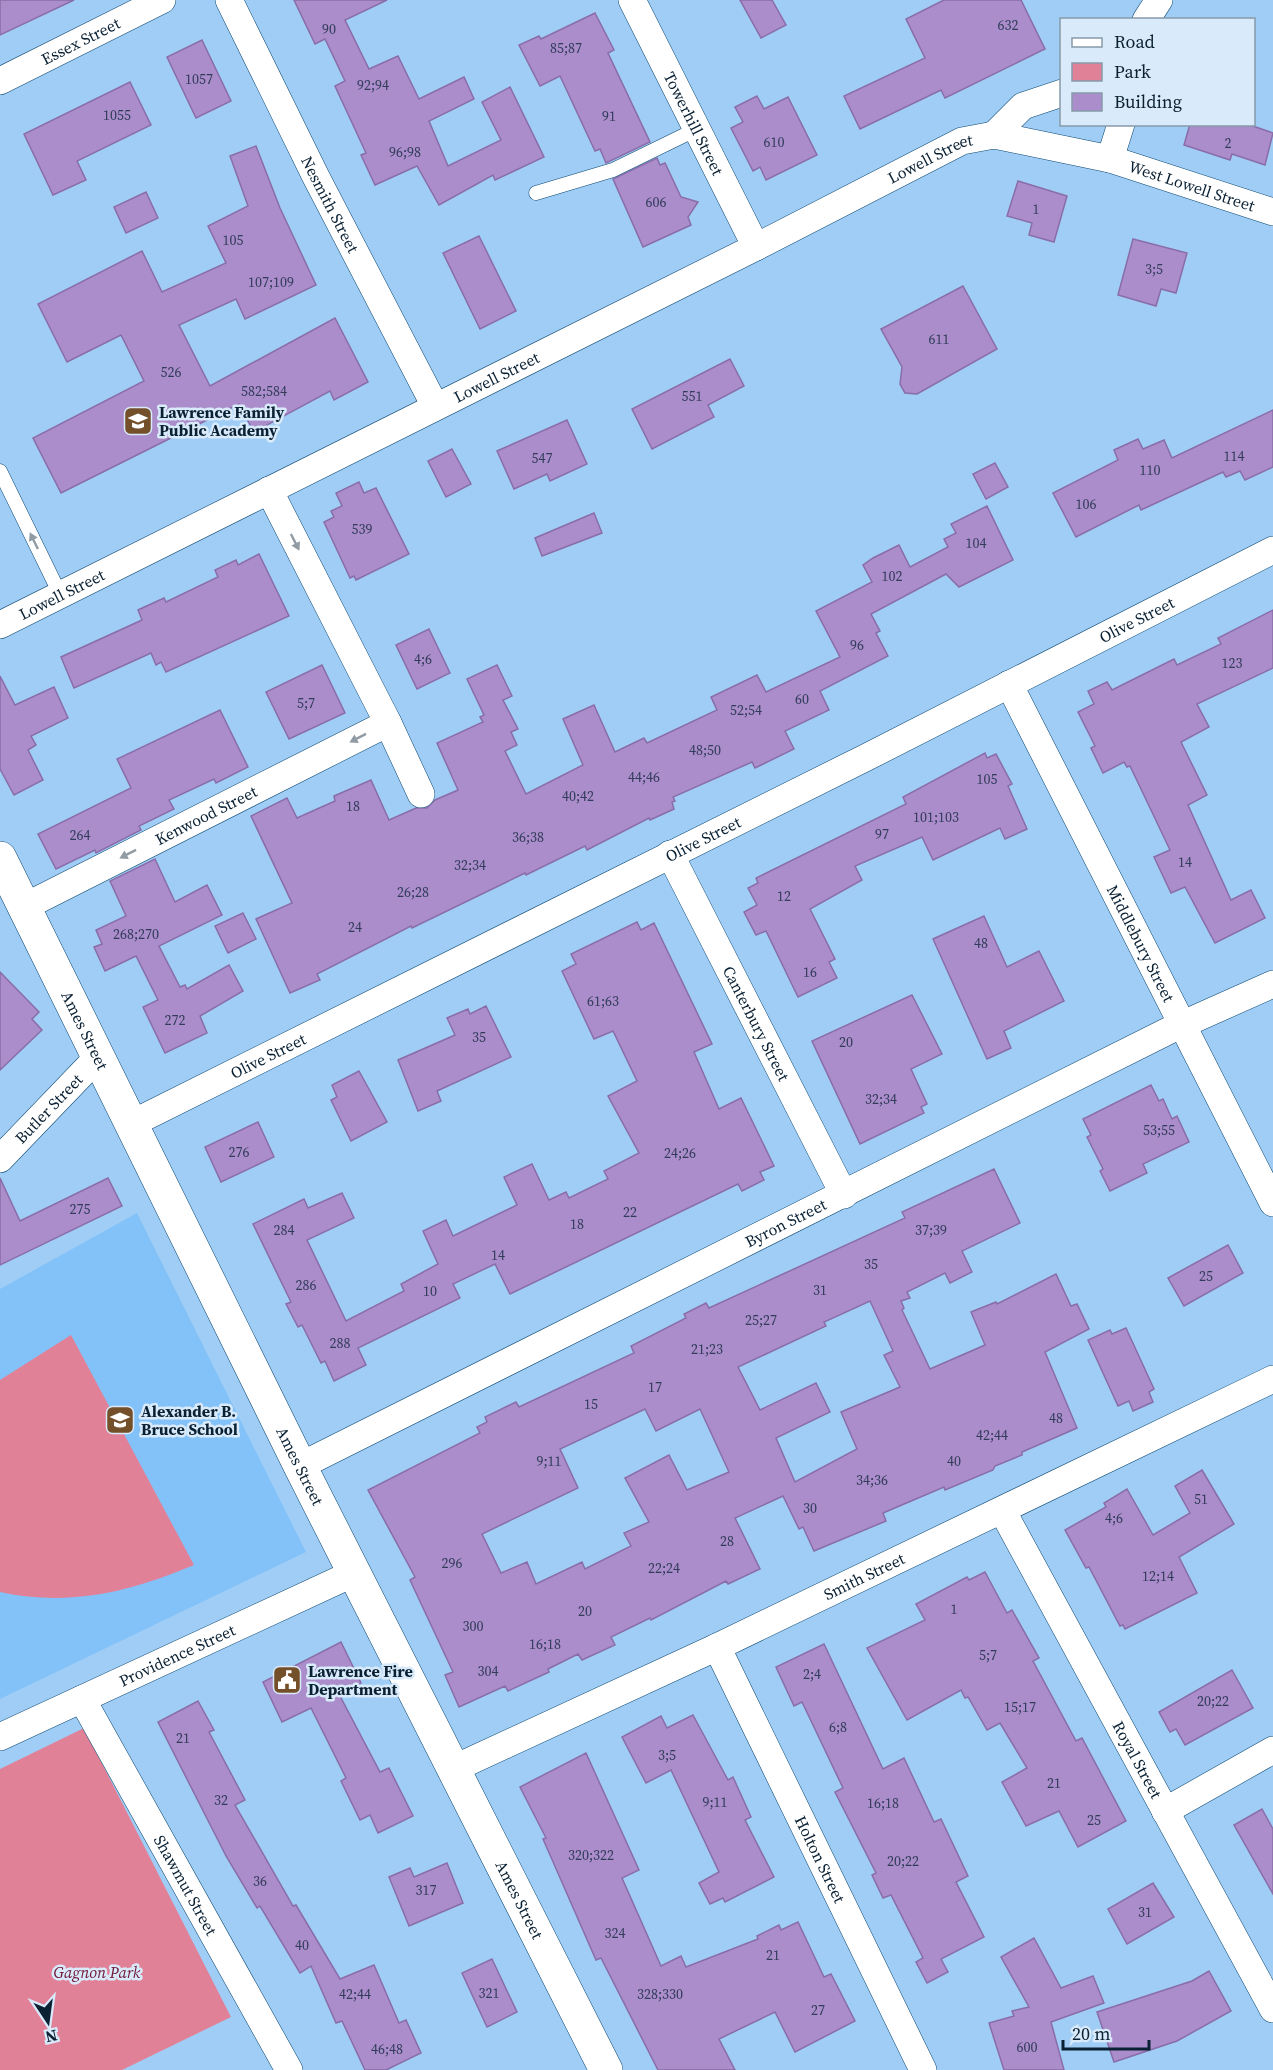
<svg xmlns="http://www.w3.org/2000/svg" width="1273" height="2070" font-family="'Source Serif 4',serif">
<style>
.built{fill:#83c2f9}
.green{fill:#e18197}
.building{fill:#aa8dca;stroke:#896da8;stroke-width:1.5;fill-rule:evenodd}
.lines{fill:none;stroke-linecap:round;stroke-linejoin:round}
.service-casing{stroke:#0b4872;stroke-width:15}
.minor-casing{stroke:#0b4872;stroke-width:28}
.tertiary-casing{stroke:#0b4872;stroke-width:34}
.service{stroke:#fff;stroke-width:14}
.minor{stroke:#fff;stroke-width:27}
.tertiary{stroke:#fff;stroke-width:33}
.oneway{fill:#919ba4}
.labels{text-anchor:middle;stroke-width:5;stroke-linejoin:round;paint-order:stroke}
.number-label{font-size:14px;fill:#323c5a}
.street-label{font-size:16px;fill:#0a2134;stroke:#d9eafa}
.poi-label{font-size:16px;font-weight:bold;fill:#0a2134;stroke:#d9eafa;text-anchor:start}
.park-label{font-size:16px;font-style:italic;fill:#711635;stroke:#d9eafa}
</style>
<rect width="100%" height="100%" fill="#a0cdf5"/>
<polygon class="built" points="137,1213 306,1552 0,1699 0,1289"/>
<g class="green">
<path d="M71,1335L194,1565C130,1592 69,1607 0,1592V1380Z"/>
<polygon points="84,1728 231,2017 122,2070 0,2070 0,1769"/>
</g>
<g class="building">
<polygon points="0,0 74,0 0,35"/>
<polygon points="294,0 387,0 345,20 369,69 398,56 419,99 464,77 474,99 429,121 448,166 501,140 482,102 510,87 544,157 495,180 493,175 439,205 417,166 375,185 361,155 366,153 335,86 345,81 325,39 315,44"/>
<polygon points="740,0 772,0 786,25 761,38"/>
<polygon points="944,0 1021,0 1045,49 945,98 941,90 860,129 844,96 925,58 906,19"/>
<polygon points="595,13 614,50 608,53 650,142 606,163 600,149 595,151 560,76 540,86 519,45 539,36 541,39"/>
<polygon points="202,40 231,101 196,118 167,57"/>
<polygon points="130,82 151,125 77,161 86,180 53,195 24,134"/>
<polygon points="757,96 764,109 788,97 817,155 766,180 760,167 753,171 731,128 743,122 735,107"/>
<polygon points="1190,124 1247,124 1273,133 1265,165 1232,154 1230,160 1184,145"/>
<polygon points="256,146 280,208 316,285 245,319 236,299 179,325 210,386 335,318 368,382 334,400 330,391 254,432 239,404 61,493 33,438 144,381 121,335 67,362 38,304 142,251 162,292 226,263 208,226 248,206 230,156"/>
<polygon points="657,158 660,165 665,163 681,197 698,202 688,217 691,225 643,247 613,179"/>
<polygon points="1018,181 1067,196 1054,242 1029,235 1032,223 1007,216"/>
<polygon points="146,192 158,218 126,233 114,207"/>
<polygon points="479,236 516,311 480,329 443,253"/>
<polygon points="1133,239 1187,253 1176,293 1161,289 1156,306 1118,295"/>
<polygon points="963,286 997,349 917,394 905,393 900,384 902,367 881,329"/>
<polygon points="730,359 744,386 708,405 714,417 652,449 632,409"/>
<polygon points="1273,410 1273,467 1245,480 1240,471 1226,477 1223,472 1141,510 1139,505 1076,537 1053,493 1118,460 1114,450 1138,439 1143,449 1164,440 1172,458"/>
<polygon points="567,420 587,464 550,481 547,474 514,489 497,451"/>
<polygon points="452,449 471,484 446,497 428,461"/>
<polygon points="995,463 1008,487 986,499 973,474"/>
<polygon points="359,482 364,493 376,488 409,554 356,580 354,576 350,578 324,522 334,517 331,511 342,506 336,493"/>
<polygon points="987,506 1013,560 959,587 946,574 871,614 880,631 876,633 888,656 820,691 829,710 785,731 794,749 755,768 752,762 673,797 675,801 672,802 674,809 650,820 649,818 587,850 585,846 526,875 525,873 412,928 411,926 317,974 320,980 290,993 256,919 292,903 251,816 287,798 297,818 335,801 334,796 371,780 389,820 416,808 427,808 435,800 458,790 437,743 483,722 480,717 484,715 467,679 497,665 512,696 503,700 518,729 511,732 517,745 505,751 526,794 583,765 563,719 594,705 615,752 644,738 647,743 717,710 711,697 757,675 766,692 840,657 816,611 872,582 863,565 873,558 899,545 910,567 948,547 944,539 956,533 951,524"/>
<polygon points="594,513 602,533 542,556 535,538"/>
<polygon points="259,554 289,616 166,672 161,662 156,665 151,653 74,688 61,657 142,620 138,610 164,598 166,602 218,577 215,570 236,560 238,565"/>
<polygon points="1273,610 1273,668 1197,704 1209,727 1181,742 1207,795 1188,805 1231,900 1251,890 1265,918 1215,943 1185,887 1171,893 1154,857 1170,850 1130,766 1127,767 1124,762 1103,773 1091,748 1095,746 1078,712 1094,704 1088,691 1107,682 1112,690 1174,659 1177,665 1221,644 1218,638"/>
<polygon points="429,629 450,673 417,689 396,645"/>
<polygon points="322,665 345,713 289,739 266,692"/>
<polygon points="0,676 15,705 54,687 68,718 31,736 36,745 28,750 43,780 14,795 0,769"/>
<polygon points="220,710 248,767 216,783 214,779 169,800 174,809 139,826 141,830 96,853 95,850 56,869 38,834 131,788 117,759"/>
<polygon points="985,753 987,758 996,754 1012,784 1008,786 1027,829 1005,839 1000,828 933,860 922,837 855,866 862,880 810,909 835,959 829,962 837,978 798,997 766,931 756,935 744,912 757,905 748,888 758,883 756,878 906,804 903,797"/>
<polygon points="155,859 175,902 207,885 222,915 159,946 180,987 185,985 187,989 229,965 243,991 200,1016 207,1033 165,1053 143,1007 158,1000 136,956 105,971 94,947 102,944 96,930 126,916 110,881"/>
<polygon points="243,913 256,939 228,953 215,926"/>
<polygon points="984,916 1007,967 1039,951 1064,1001 1004,1031 1011,1048 987,1059 933,939"/>
<polygon points="637,922 641,930 654,923 712,1044 694,1052 719,1109 741,1098 774,1166 760,1172 764,1180 742,1191 738,1184 510,1294 495,1264 453,1284 460,1298 358,1348 366,1365 334,1381 325,1361 321,1363 302,1325 298,1327 286,1304 291,1302 253,1224 304,1199 308,1208 342,1193 354,1218 307,1240 346,1321 404,1291 401,1284 438,1264 423,1231 446,1220 453,1236 517,1205 504,1177 532,1164 549,1200 566,1192 569,1198 608,1179 604,1171 639,1153 608,1096 637,1081 613,1031 594,1039 562,971 576,964 571,954"/>
<polygon points="0,972 39,1012 32,1019 42,1030 0,1070"/>
<polygon points="912,995 942,1054 911,1069 927,1104 921,1107 924,1113 860,1144 812,1041"/>
<polygon points="486,1006 511,1057 437,1091 441,1101 418,1111 398,1060 455,1035 447,1018 468,1009 470,1014"/>
<polygon points="359,1071 387,1122 351,1141 331,1100 337,1097 332,1085"/>
<polygon points="1151,1085 1159,1101 1163,1099 1172,1119 1177,1116 1189,1142 1143,1164 1147,1173 1110,1191 1100,1171 1103,1169 1087,1137 1091,1135 1083,1119"/>
<polygon points="258,1122 274,1157 221,1182 205,1147"/>
<path d="M994,1169L1020,1223L962,1251L972,1272L950,1283L945,1273L907,1292L910,1298L901,1301L904,1308L902,1310L930,1369L985,1345L971,1312L996,1302L997,1304L1056,1274L1071,1306L1077,1304L1089,1329L1045,1352L1077,1428L1022,1452V1455L995,1466L993,1470L945,1490L944,1487L883,1513L886,1521L814,1551L803,1527L799,1529L783,1496L735,1518L760,1569L728,1584L726,1581L651,1620L650,1618L611,1637L615,1645L582,1660L578,1654L548,1669L549,1672L508,1691L505,1686L459,1707L445,1675L453,1672L410,1580L415,1577L368,1490L480,1433L477,1427L487,1422L485,1417L516,1402L519,1407L634,1353L631,1346L686,1318L684,1314L706,1303L709,1308L905,1218L902,1212ZM870,1301L893,1351L884,1355L900,1387L841,1412L857,1449L795,1482L776,1438L830,1412L816,1383L760,1410L738,1367L826,1326L824,1322ZM645,1409L656,1431L700,1409L729,1472L687,1490L669,1455L625,1478L649,1522L624,1533L631,1546L585,1569L582,1562L536,1584L527,1562L501,1573L482,1534L578,1488L560,1449Z"/>
<polygon points="0,1178 20,1221 108,1178 122,1206 0,1265"/>
<polygon points="1228,1245 1243,1273 1184,1306 1168,1278"/>
<polygon points="1126,1328 1154,1389 1149,1392 1153,1402 1133,1411 1129,1401 1118,1406 1088,1340 1110,1330 1112,1334"/>
<polygon points="1202,1470 1234,1524 1179,1557 1197,1593 1125,1629 1123,1625 1120,1626 1089,1567 1086,1568 1065,1530 1106,1507 1104,1503 1127,1489 1153,1535 1190,1513 1175,1486"/>
<polygon points="985,1572 1007,1613 1012,1610 1039,1658 1033,1661 1076,1741 1082,1738 1126,1821 1078,1847 1059,1811 1026,1826 1002,1782 1027,1768 1000,1723 987,1730 968,1697 965,1698 961,1690 907,1720 867,1648 925,1620 916,1604 967,1577 969,1580"/>
<polygon points="341,1642 361,1683 339,1694 380,1772 389,1768 413,1816 378,1833 370,1815 360,1820 341,1781 346,1778 311,1708 282,1722 263,1682"/>
<polygon points="824,1644 883,1769 904,1758 934,1822 941,1819 968,1876 956,1882 984,1937 941,1959 948,1972 927,1983 916,1962 923,1958 891,1895 883,1898 872,1875 876,1873 835,1792 843,1788 802,1702 794,1706 776,1667"/>
<polygon points="1232,1670 1253,1708 1185,1745 1176,1729 1170,1732 1159,1712"/>
<polygon points="198,1701 214,1730 209,1732 245,1800 235,1805 293,1906 296,1905 340,1979 374,1965 399,2023 406,2020 421,2053 386,2070 365,2070 342,2021 336,2023 311,1966 300,1973 260,1906 257,1908 226,1856 158,1722"/>
<polygon points="693,1715 728,1780 733,1777 751,1817 745,1820 774,1877 725,1902 723,1898 710,1904 699,1883 719,1872 671,1770 646,1783 622,1737 661,1716 667,1728"/>
<polygon points="586,1753 639,1870 622,1878 661,1966 681,1956 686,1967 758,1939 757,1936 779,1925 781,1930 798,1922 824,1977 831,1974 855,2021 795,2052 775,2012 719,2039 735,2070 658,2070 601,1958 596,1960 543,1839 546,1838 520,1787"/>
<polygon points="1262,1809 1273,1829 1273,1894 1234,1825"/>
<polygon points="447,1863 463,1903 409,1926 389,1877 410,1868 414,1877"/>
<polygon points="1153,1883 1174,1917 1127,1944 1108,1909"/>
<polygon points="1034,1938 1061,1988 1093,1976 1104,2003 1051,2022 1064,2070 1004,2070 989,2023 1014,2016 1012,2011 1029,2007 1001,1957"/>
<polygon points="492,1959 517,2012 487,2027 462,1973"/>
<polygon points="1209,1971 1231,2011 1177,2041 1114,2062 1097,2012 1192,1981"/>
</g>
<g class="lines">
<g class="service-casing">
<g id="service">
<polyline points="536,193 613,170 697,129"/>
<polyline points="0,471 60,594"/>
</g>
</g>
<g class="minor-casing">
<g id="minor">
<path id="s1" d="M229,0L316,177L435,406"/>
<path id="s2" d="M632,0L756,247"/>
<polyline points="1146,20 1159,0"/>
<path id="s3" d="M0,81L162,0"/>
<polyline points="994,135 1023,106 1062,93"/>
<path id="s4" d="M1110,159L1273,212"/>
<path id="s5" d="M0,625L756,247L962,141L994,135L1110,159L1121,124"/>
<path id="s6" d="M1009,684L1273,1203"/>
<polyline points="388,723 421,794"/>
<path id="s7" d="M670,854L844,1195"/>
<path id="s8" d="M24,907L388,723L269,490"/>
<path id="s9" d="M131,1124L867,757L1273,550"/>
<path id="s10" d="M0,1159L98,1057"/>
<path id="s11" d="M300,1466L1170,1030L1273,984"/>
<path id="s12" d="M1002,1510L1273,2009"/>
<path id="s13" d="M717,1647L923,2070"/>
<path id="s14" d="M82,1699L289,2070"/>
<path id="s15" d="M0,1737L354,1573"/>
<path id="s16" d="M453,1769L717,1647L1273,1379"/>
<polyline points="1165,1811 1273,1750"/>
</g>
</g>
<g class="tertiary-casing">
<g id="tertiary">
<path id="s17" d="M0,858L300,1466L606,2070"/>
</g>
</g>
<use href="#service" class="service"/>
<use href="#minor" class="minor"/>
<use href="#tertiary" class="tertiary"/>
</g>
<defs><path id="oneway-solid" d="M-6-.8H1V-3.2L6.5 0L1 3.2V.8H-6Z" transform="scale(1.5)"/></defs>
<g class="oneway">
<use href="#oneway-solid" transform="translate(34 541) rotate(-116)"/>
<use href="#oneway-solid" transform="translate(295 542) rotate(63)"/>
<use href="#oneway-solid" transform="translate(358 738) rotate(153)"/>
<use href="#oneway-solid" transform="translate(128 854) rotate(153)"/>
</g>
<defs>
<g id="school-square" transform="scale(1.5)"><rect x="-9" y="-9" width="18" height="18" rx="4" fill="#74502a" stroke="#d9eafa"/><path d="M0-5L7-2L0 1L-7-2ZM-4 1L0 2.5L4 1V4Q0 6-4 4Z" fill="#fff"/></g>
<g id="civic-square" transform="scale(1.5)"><rect x="-9" y="-9" width="18" height="18" rx="4" fill="#74502a" stroke="#d9eafa"/><path d="M-.6-6.5H3V-4.5H.6V-3L4-1V1h2V6H-6V1h2V-1L-.6-3ZM-1.2 2.5V6h2.4V2.5Z" fill="#fff"/></g>
</defs>
<g fill-rule="evenodd">
<use href="#school-square" x="138" y="421"/>
<use href="#school-square" x="120" y="1420"/>
<use href="#civic-square" x="287" y="1680"/>
</g>
<g class="labels">
<g class="number-label">
<text x="1008" y="30">632</text>
<text x="329" y="34">90</text>
<text x="566" y="53">85;87</text>
<text x="199" y="84">1057</text>
<text x="373" y="90">92;94</text>
<text x="117" y="120">1055</text>
<text x="609" y="121">91</text>
<text x="774" y="147">610</text>
<text x="1228" y="148">2</text>
<text x="405" y="157">96;98</text>
<text x="656" y="207">606</text>
<text x="1036" y="214">1</text>
<text x="233" y="245">105</text>
<text x="1154" y="274">3;5</text>
<text x="271" y="287">107;109</text>
<text x="939" y="344">611</text>
<text x="171" y="377">526</text>
<text x="264" y="396">582;584</text>
<text x="692" y="401">551</text>
<text x="1234" y="461">114</text>
<text x="542" y="463">547</text>
<text x="1150" y="475">110</text>
<text x="1086" y="509">106</text>
<text x="362" y="534">539</text>
<text x="976" y="548">104</text>
<text x="892" y="581">102</text>
<text x="857" y="650">96</text>
<text x="423" y="664">4;6</text>
<text x="1232" y="668">123</text>
<text x="802" y="704">60</text>
<text x="306" y="708">5;7</text>
<text x="746" y="715">52;54</text>
<text x="705" y="755">48;50</text>
<text x="644" y="782">44;46</text>
<text x="987" y="784">105</text>
<text x="578" y="801">40;42</text>
<text x="353" y="811">18</text>
<text x="936" y="822">101;103</text>
<text x="882" y="839">97</text>
<text x="80" y="840">264</text>
<text x="528" y="842">36;38</text>
<text x="1185" y="867">14</text>
<text x="470" y="870">32;34</text>
<text x="413" y="897">26;28</text>
<text x="784" y="901">12</text>
<text x="355" y="932">24</text>
<text x="136" y="939">268;270</text>
<text x="981" y="948">48</text>
<text x="810" y="977">16</text>
<text x="603" y="1006">61;63</text>
<text x="175" y="1025">272</text>
<text x="479" y="1042">35</text>
<text x="846" y="1047">20</text>
<text x="881" y="1104">32;34</text>
<text x="1159" y="1135">53;55</text>
<text x="239" y="1157">276</text>
<text x="680" y="1158">24;26</text>
<text x="80" y="1214">275</text>
<text x="630" y="1217">22</text>
<text x="577" y="1229">18</text>
<text x="284" y="1235">284</text>
<text x="931" y="1235">37;39</text>
<text x="498" y="1260">14</text>
<text x="871" y="1269">35</text>
<text x="1206" y="1281">25</text>
<text x="306" y="1290">286</text>
<text x="820" y="1295">31</text>
<text x="430" y="1296">10</text>
<text x="761" y="1325">25;27</text>
<text x="340" y="1348">288</text>
<text x="707" y="1354">21;23</text>
<text x="655" y="1392">17</text>
<text x="591" y="1409">15</text>
<text x="1056" y="1423">48</text>
<text x="992" y="1440">42;44</text>
<text x="549" y="1466">9;11</text>
<text x="954" y="1466">40</text>
<text x="872" y="1485">34;36</text>
<text x="1201" y="1504">51</text>
<text x="810" y="1513">30</text>
<text x="1114" y="1523">4;6</text>
<text x="727" y="1546">28</text>
<text x="452" y="1568">296</text>
<text x="664" y="1573">22;24</text>
<text x="1158" y="1581">12;14</text>
<text x="954" y="1614">1</text>
<text x="585" y="1616">20</text>
<text x="473" y="1631">300</text>
<text x="545" y="1649">16;18</text>
<text x="988" y="1660">5;7</text>
<text x="488" y="1676">304</text>
<text x="812" y="1679">2;4</text>
<text x="1213" y="1706">20;22</text>
<text x="1020" y="1712">15;17</text>
<text x="838" y="1732">6;8</text>
<text x="183" y="1743">21</text>
<text x="667" y="1760">3;5</text>
<text x="1054" y="1788">21</text>
<text x="221" y="1805">32</text>
<text x="715" y="1807">9;11</text>
<text x="883" y="1808">16;18</text>
<text x="1094" y="1825">25</text>
<text x="591" y="1860">320;322</text>
<text x="903" y="1866">20;22</text>
<text x="260" y="1886">36</text>
<text x="426" y="1895">317</text>
<text x="1145" y="1917">31</text>
<text x="615" y="1938">324</text>
<text x="302" y="1950">40</text>
<text x="773" y="1960">21</text>
<text x="489" y="1998">321</text>
<text x="355" y="1999">42;44</text>
<text x="660" y="1999">328;330</text>
<text x="818" y="2015">27</text>
<text x="1027" y="2052">600</text>
<text x="387" y="2054">46;48</text>
</g>
<g class="street-label">
<text dy="6" stroke="none"><textPath href="#s3" startOffset="90">Essex Street</textPath></text>
<text dy="6" stroke="none"><textPath href="#s2" startOffset="138">Towerhill Street</textPath></text>
<text dy="6" stroke="none"><textPath href="#s5" startOffset="1041">Lowell Street</textPath></text>
<text dy="6" stroke="none"><textPath href="#s4" startOffset="86">West Lowell Street</textPath></text>
<text dy="6" stroke="none"><textPath href="#s1" startOffset="228">Nesmith Street</textPath></text>
<text dy="6" stroke="none"><textPath href="#s5" startOffset="555">Lowell Street</textPath></text>
<text dy="6" stroke="none"><textPath href="#s5" startOffset="69">Lowell Street</textPath></text>
<text dy="6" stroke="none"><textPath href="#s9" startOffset="1125">Olive Street</textPath></text>
<text dy="6" stroke="none"><textPath href="#s8" startOffset="204">Kenwood Street</textPath></text>
<text dy="6" stroke="none"><textPath href="#s9" startOffset="639">Olive Street</textPath></text>
<text dy="6" stroke="none"><textPath href="#s6" startOffset="291">Middlebury Street</textPath></text>
<text dy="6" stroke="none"><textPath href="#s7" startOffset="190">Canterbury Street</textPath></text>
<text dy="6" stroke="none"><textPath href="#s17" startOffset="192">Ames Street</textPath></text>
<text dy="6" stroke="none"><textPath href="#s9" startOffset="153">Olive Street</textPath></text>
<text dy="6" stroke="none"><textPath href="#s10" startOffset="70">Butler Street</textPath></text>
<text dy="6" stroke="none"><textPath href="#s11" startOffset="543">Byron Street</textPath></text>
<text dy="6" stroke="none"><textPath href="#s17" startOffset="678">Ames Street</textPath></text>
<text dy="6" stroke="none"><textPath href="#s16" startOffset="454">Smith Street</textPath></text>
<text dy="6" stroke="none"><textPath href="#s15" startOffset="195">Providence Street</textPath></text>
<text dy="6" stroke="none"><textPath href="#s12" startOffset="284">Royal Street</textPath></text>
<text dy="6" stroke="none"><textPath href="#s13" startOffset="236">Holton Street</textPath></text>
<text dy="6" stroke="none"><textPath href="#s14" startOffset="213">Shawmut Street</textPath></text>
<text dy="6" stroke="none"><textPath href="#s17" startOffset="1164">Ames Street</textPath></text>
</g>
<g class="poi-label">
<text x="159" y="418">Lawrence Family<tspan x="159" dy="18">Public Academy</tspan></text>
<text x="141" y="1417">Alexander B.<tspan x="141" dy="18">Bruce School</tspan></text>
<text x="308" y="1677">Lawrence Fire<tspan x="308" dy="18">Department</tspan></text>
</g>
<g class="park-label">
<text x="97" y="1978">Gagnon Park</text>
</g>
</g>
<rect x="1060" y="18" width="195" height="108" fill="#d9eafa" stroke="#869aab" stroke-width="1.5"/>
<rect x="1072" y="38" width="30" height="9" fill="#ffffff" stroke="#869aab" stroke-width="1.5"/>
<text x="1114" y="48" font-size="18" fill="#0a2134">Road</text>
<rect x="1072" y="63" width="30" height="18" fill="#e18197" stroke="#869aab" stroke-width="1.5"/>
<text x="1114" y="78" font-size="18" fill="#0a2134">Park</text>
<rect x="1072" y="93" width="30" height="18" fill="#aa8dca" stroke="#869aab" stroke-width="1.5"/>
<text x="1114" y="108" font-size="18" fill="#0a2134">Building</text>
<g transform="translate(48 2022) rotate(167)" stroke="#d9eafa" stroke-width="4.5" paint-order="stroke">
<path d="M0-4.5L10 22L0 15L-10 22Z" fill="#0a2134"/>
<text y="-9" font-size="16" font-weight="bold" text-anchor="middle" fill="#0a2134">N</text>
</g>
<path d="M1063 2040v9h86v-9" fill="none" stroke="#0a2134" stroke-width="3"/>
<text x="1072" y="2040" font-size="18" fill="#0a2134" stroke="#d9eafa" stroke-width="4.5" paint-order="stroke">20 m</text>
</svg>
